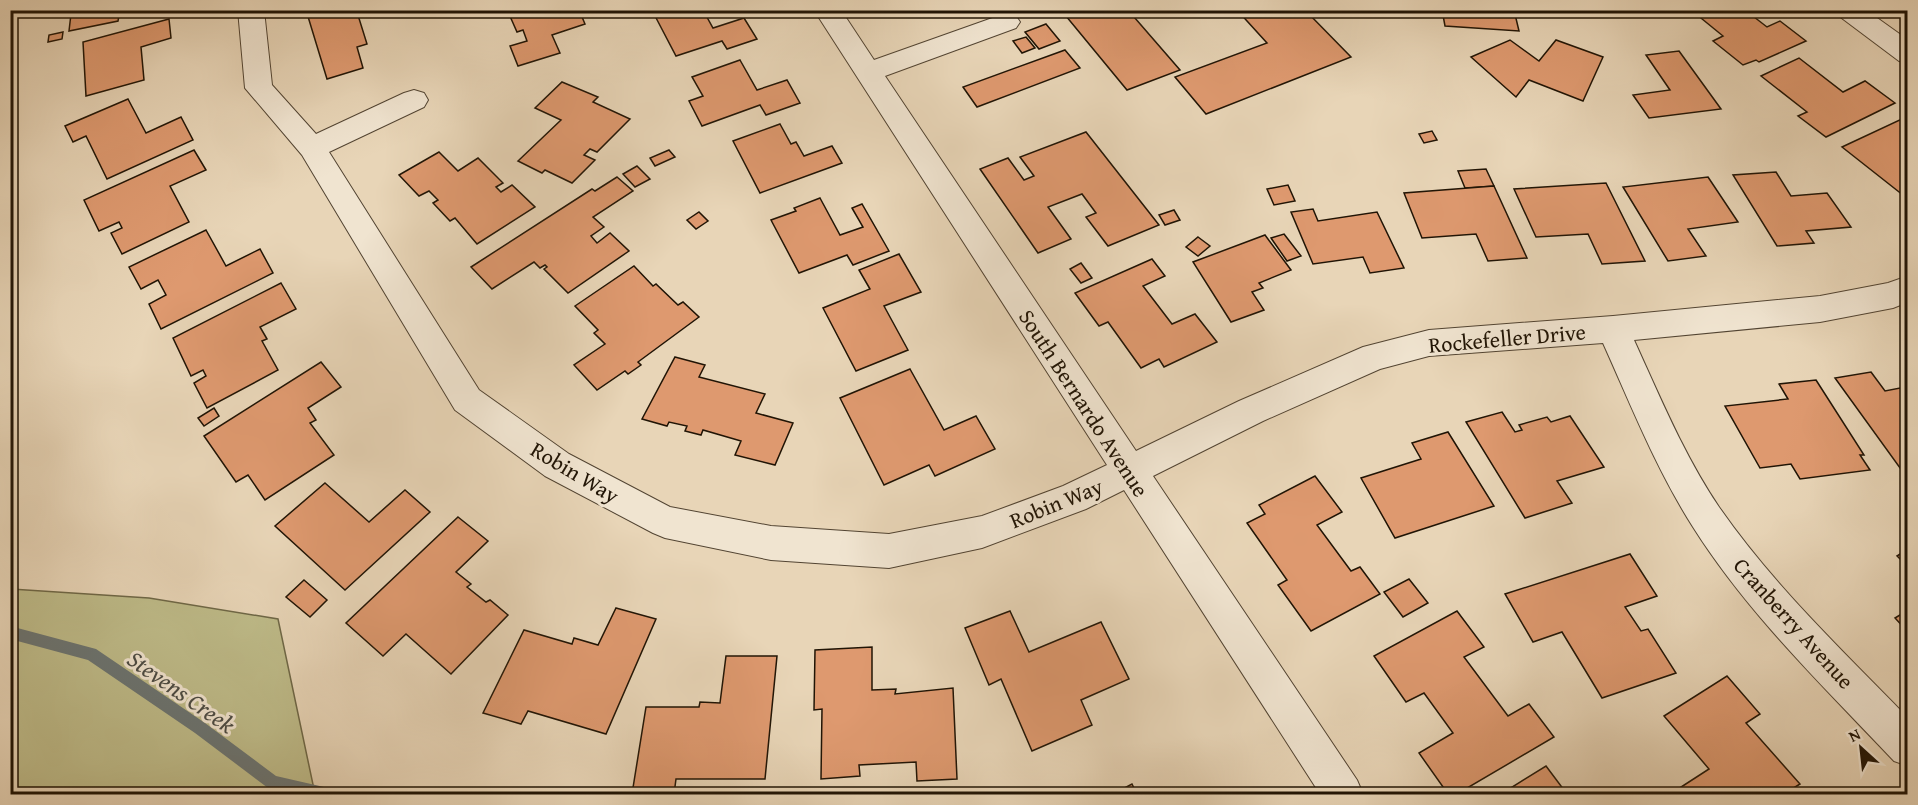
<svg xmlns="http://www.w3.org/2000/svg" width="1918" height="805" font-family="'Gentium Book Plus',serif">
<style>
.green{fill:#bebb89;stroke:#6f6847;stroke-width:1.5}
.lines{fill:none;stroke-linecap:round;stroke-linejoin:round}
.stream{fill:#6c7572;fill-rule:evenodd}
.building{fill:#de996f;stroke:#201405;stroke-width:1.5}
.minor-casing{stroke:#524432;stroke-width:2}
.minor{fill:#f0e4d0;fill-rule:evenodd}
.labels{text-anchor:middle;stroke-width:6;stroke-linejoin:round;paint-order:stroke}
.street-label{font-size:22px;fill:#201405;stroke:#f0e4d0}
.water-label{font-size:24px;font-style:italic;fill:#4c4c45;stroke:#f0e4d0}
</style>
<rect width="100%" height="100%" fill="#e8d5b7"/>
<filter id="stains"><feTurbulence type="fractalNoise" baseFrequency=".00333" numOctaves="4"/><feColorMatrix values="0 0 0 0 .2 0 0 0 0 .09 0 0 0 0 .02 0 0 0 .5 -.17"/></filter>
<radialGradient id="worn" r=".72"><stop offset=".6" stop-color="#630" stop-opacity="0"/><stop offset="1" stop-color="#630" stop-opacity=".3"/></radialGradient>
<polygon class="green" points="11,589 149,598 278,619 315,794 11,794"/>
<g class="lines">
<polygon class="stream" points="10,626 96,649 205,723 276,776 324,787 329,789 331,794 293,794 268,788 195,733 88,660 10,639"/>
</g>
<g class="building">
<polygon points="120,10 118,21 69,31 71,14 87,10"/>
<polygon points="306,10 363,10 357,12 367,44 357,47 363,68 327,79"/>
<polygon points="512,10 579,10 585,24 552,35 560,53 518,66 510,46 527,41 523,30 517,32 509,14 513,13"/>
<polygon points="664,10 703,10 713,28 744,18 757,39 727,49 722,41 676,56 654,14"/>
<polygon points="1061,10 1128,10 1180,70 1127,90"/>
<polygon points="1237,10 1305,10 1351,57 1206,114 1175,77 1267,43"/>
<polygon points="1442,10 1514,10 1519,31 1445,26"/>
<polygon points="1705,10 1745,10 1767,27 1780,21 1806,41 1759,62 1756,60 1743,65 1713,41 1723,36 1696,14"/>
<polygon points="169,19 171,38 141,47 144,80 86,96 83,42"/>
<polygon points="1046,24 1060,41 1039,49 1025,32"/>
<polygon points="63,32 62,39 48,42 49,35"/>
<polygon points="1026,37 1035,48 1022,53 1013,41"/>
<polygon points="1510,40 1539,61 1556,40 1603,57 1583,101 1529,80 1516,97 1471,57"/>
<polygon points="1065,50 1080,68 977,107 963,87"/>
<polygon points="1679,51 1721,109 1649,118 1633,95 1670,90 1646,55"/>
<polygon points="1799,58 1843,92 1865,81 1895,103 1826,137 1798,116 1807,112 1761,76"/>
<polygon points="740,60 757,90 787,80 800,103 766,115 760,105 702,126 689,101 703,96 692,77"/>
<polygon points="562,82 598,97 593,102 630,119 597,152 590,149 584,155 595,160 572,183 545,170 542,173 518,161 561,120 535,108"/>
<polygon points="128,99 146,133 181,117 193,140 107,179 86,136 73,142 65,126"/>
<polygon points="1906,117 1908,118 1908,199 1842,147"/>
<polygon points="780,124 791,144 796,142 804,156 832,146 842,163 760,193 733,141"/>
<polygon points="1432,131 1437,140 1424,143 1419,134"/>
<polygon points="1086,132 1159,225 1108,246 1086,217 1096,213 1082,194 1048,207 1071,239 1038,253 980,169 1008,158 1024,180 1034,176 1020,157"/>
<polygon points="194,150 206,170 170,186 189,222 122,254 111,233 122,228 119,222 99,231 84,200"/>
<polygon points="669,150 675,157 655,166 650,158"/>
<polygon points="439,152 458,171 478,158 503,183 496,187 501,192 512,185 535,207 477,244 455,218 450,221 433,203 438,200 429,191 419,196 399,175"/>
<polygon points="637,166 650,179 635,187 623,174"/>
<polygon points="1486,169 1494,186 1465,188 1458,171"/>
<polygon points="1776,172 1791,196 1827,193 1851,227 1806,231 1814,243 1777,246 1733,175"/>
<polygon points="617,177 633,191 593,217 604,227 591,236 597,243 610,233 629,251 568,293 544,269 547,267 545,265 540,268 534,262 492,289 471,267 592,189 595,191"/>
<polygon points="1708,177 1738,222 1688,229 1706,256 1668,261 1623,187"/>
<polygon points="1606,183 1645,261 1602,264 1588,234 1536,237 1514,189"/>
<polygon points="1288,185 1295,201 1274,205 1267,189"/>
<polygon points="1494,186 1527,258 1488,261 1476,234 1422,238 1404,193"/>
<polygon points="820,198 840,235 863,227 852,208 862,204 889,251 853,265 847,255 799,273 771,220 796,211 794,208"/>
<polygon points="1313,209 1318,221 1377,212 1404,268 1370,273 1363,257 1313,264 1291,212"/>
<polygon points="1174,210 1180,220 1165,225 1159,215"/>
<polygon points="699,212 708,221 696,229 687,220"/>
<polygon points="206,230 226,266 260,249 273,273 161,329 149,304 166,295 158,280 141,289 129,267"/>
<polygon points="1284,234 1301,256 1287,261 1271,238"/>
<polygon points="1265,235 1291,270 1259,283 1263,288 1252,292 1264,310 1231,322 1193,262"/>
<polygon points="1198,237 1210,246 1198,256 1186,247"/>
<polygon points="899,254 921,292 884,306 908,350 856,371 823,308 870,289 859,270"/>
<polygon points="1152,259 1165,276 1143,286 1172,324 1195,314 1217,342 1164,367 1159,359 1141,368 1108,322 1099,326 1075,293"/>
<polygon points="1081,263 1092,278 1081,283 1070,269"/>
<polygon points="634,266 653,286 656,284 678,305 683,302 699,317 638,362 641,365 628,374 625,371 597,390 574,365 605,344 594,333 598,330 575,306"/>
<polygon points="281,283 296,309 260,327 267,339 262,341 278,370 207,408 194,383 206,376 203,370 191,376 173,338"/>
<polygon points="675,357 705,365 699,377 765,394 756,413 793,423 775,465 735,455 741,441 703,430 701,435 685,431 687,426 669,422 667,426 642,419"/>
<polygon points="321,362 341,387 308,408 316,420 310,423 334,455 265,500 248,475 236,482 204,436"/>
<polygon points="910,369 944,430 976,416 995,449 935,476 929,465 884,485 840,398"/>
<polygon points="1871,372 1885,391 1900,388 1908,398 1908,479 1835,378"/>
<polygon points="1816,380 1864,455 1860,455 1870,470 1800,479 1791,464 1760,468 1725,406 1788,399 1779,384"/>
<polygon points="214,408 219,416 204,426 198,418"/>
<polygon points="1502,412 1515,432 1522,430 1519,425 1547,417 1551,422 1570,416 1604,467 1557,481 1572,503 1525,518 1466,422"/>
<polygon points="1448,432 1494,506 1395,538 1361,478 1421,459 1412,443"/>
<polygon points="1315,476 1342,512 1317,525 1351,571 1360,567 1380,594 1311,631 1278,585 1287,580 1247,523 1265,514 1259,505"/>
<polygon points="325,483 369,522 405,490 430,512 345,590 275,526"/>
<polygon points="458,517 488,541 456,572 471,584 467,587 486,602 490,600 508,615 451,674 406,634 383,656 346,623"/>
<polygon points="1908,549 1908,567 1897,556"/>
<polygon points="1630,554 1657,596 1625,607 1641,631 1648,629 1676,673 1602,698 1562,632 1533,642 1505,594"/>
<polygon points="1409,579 1428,603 1403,617 1384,592"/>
<polygon points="304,580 327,600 310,617 286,597"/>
<polygon points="616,608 656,619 606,734 528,711 521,724 483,713 524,630 572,644 574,638 598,645"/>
<polygon points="1908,610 1908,632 1895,618"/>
<polygon points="1010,611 1029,652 1101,622 1129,679 1081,700 1092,725 1032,751 1001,679 989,685 965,628"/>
<polygon points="1457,611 1484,647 1464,657 1508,716 1529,704 1554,737 1457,794 1448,794 1419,753 1453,733 1424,693 1406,702 1374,656"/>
<polygon points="872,647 872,690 896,689 895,694 953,688 957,779 917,781 916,762 859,765 860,776 821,779 822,709 814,710 815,650"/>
<polygon points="726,656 777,656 765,779 676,779 674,794 632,794 646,707 699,707 700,702 720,703"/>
<polygon points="1727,676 1760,714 1746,723 1800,784 1784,794 1682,794 1678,789 1709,769 1664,716"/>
<polygon points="1546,766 1567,794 1501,794"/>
<polygon points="1132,784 1137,794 1113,794"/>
</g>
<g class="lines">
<g class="minor-casing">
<g id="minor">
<path d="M238,10H264L272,85L316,134L404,93L414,90L424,93L428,100L424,107L329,152L479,390L569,454L670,507L771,526L889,534L982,516L1063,486L1107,465L814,10H841L874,60L998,16L1007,13L1016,16L1020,22L1016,28L885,76L1136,451L1239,401L1363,347L1429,330L1613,316L1820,296L1888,283L1908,276V302L1893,308L1820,322L1634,340C1660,397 1684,455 1719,507C1773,585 1842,650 1908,718V766L1894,761C1824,687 1748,614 1693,527C1656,469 1631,405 1603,343L1429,356L1380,369L1263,421L1153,476L1357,780L1363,794H1320L1124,490L1086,509L982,548L889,568L771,560L665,538L653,533L545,476L455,410L302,155L245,88Z"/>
<polygon points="1835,10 1866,10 1908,40 1908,63 1899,61 1839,16"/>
</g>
</g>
<use href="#minor" class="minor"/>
</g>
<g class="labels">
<g class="street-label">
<text transform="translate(1507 338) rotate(-5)" y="8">Rockefeller Drive</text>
<text transform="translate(1084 403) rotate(57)" y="8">South Bernardo Avenue</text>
<text transform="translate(575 472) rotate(31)" y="8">Robin Way</text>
<text transform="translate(1056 503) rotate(-22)" y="8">Robin Way</text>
<text transform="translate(1794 623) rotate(48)" y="8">Cranberry Avenue</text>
</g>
<g class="water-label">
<text transform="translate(181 692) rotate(35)" y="8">Stevens Creek</text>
</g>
</g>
<rect width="1918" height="805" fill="none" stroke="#e8d5b7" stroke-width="36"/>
<rect x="12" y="12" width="1894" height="781" fill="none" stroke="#201405" stroke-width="3"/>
<rect x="18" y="18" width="1882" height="769" fill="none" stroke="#201405" stroke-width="1.5"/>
<g transform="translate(1861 748) rotate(333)" stroke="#f0e4d0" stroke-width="4.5" paint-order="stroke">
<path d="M0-4.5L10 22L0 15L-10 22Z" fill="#201405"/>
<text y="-9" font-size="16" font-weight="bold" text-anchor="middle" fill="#201405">N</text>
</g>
<rect width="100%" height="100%" filter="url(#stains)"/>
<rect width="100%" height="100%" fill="url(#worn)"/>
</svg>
